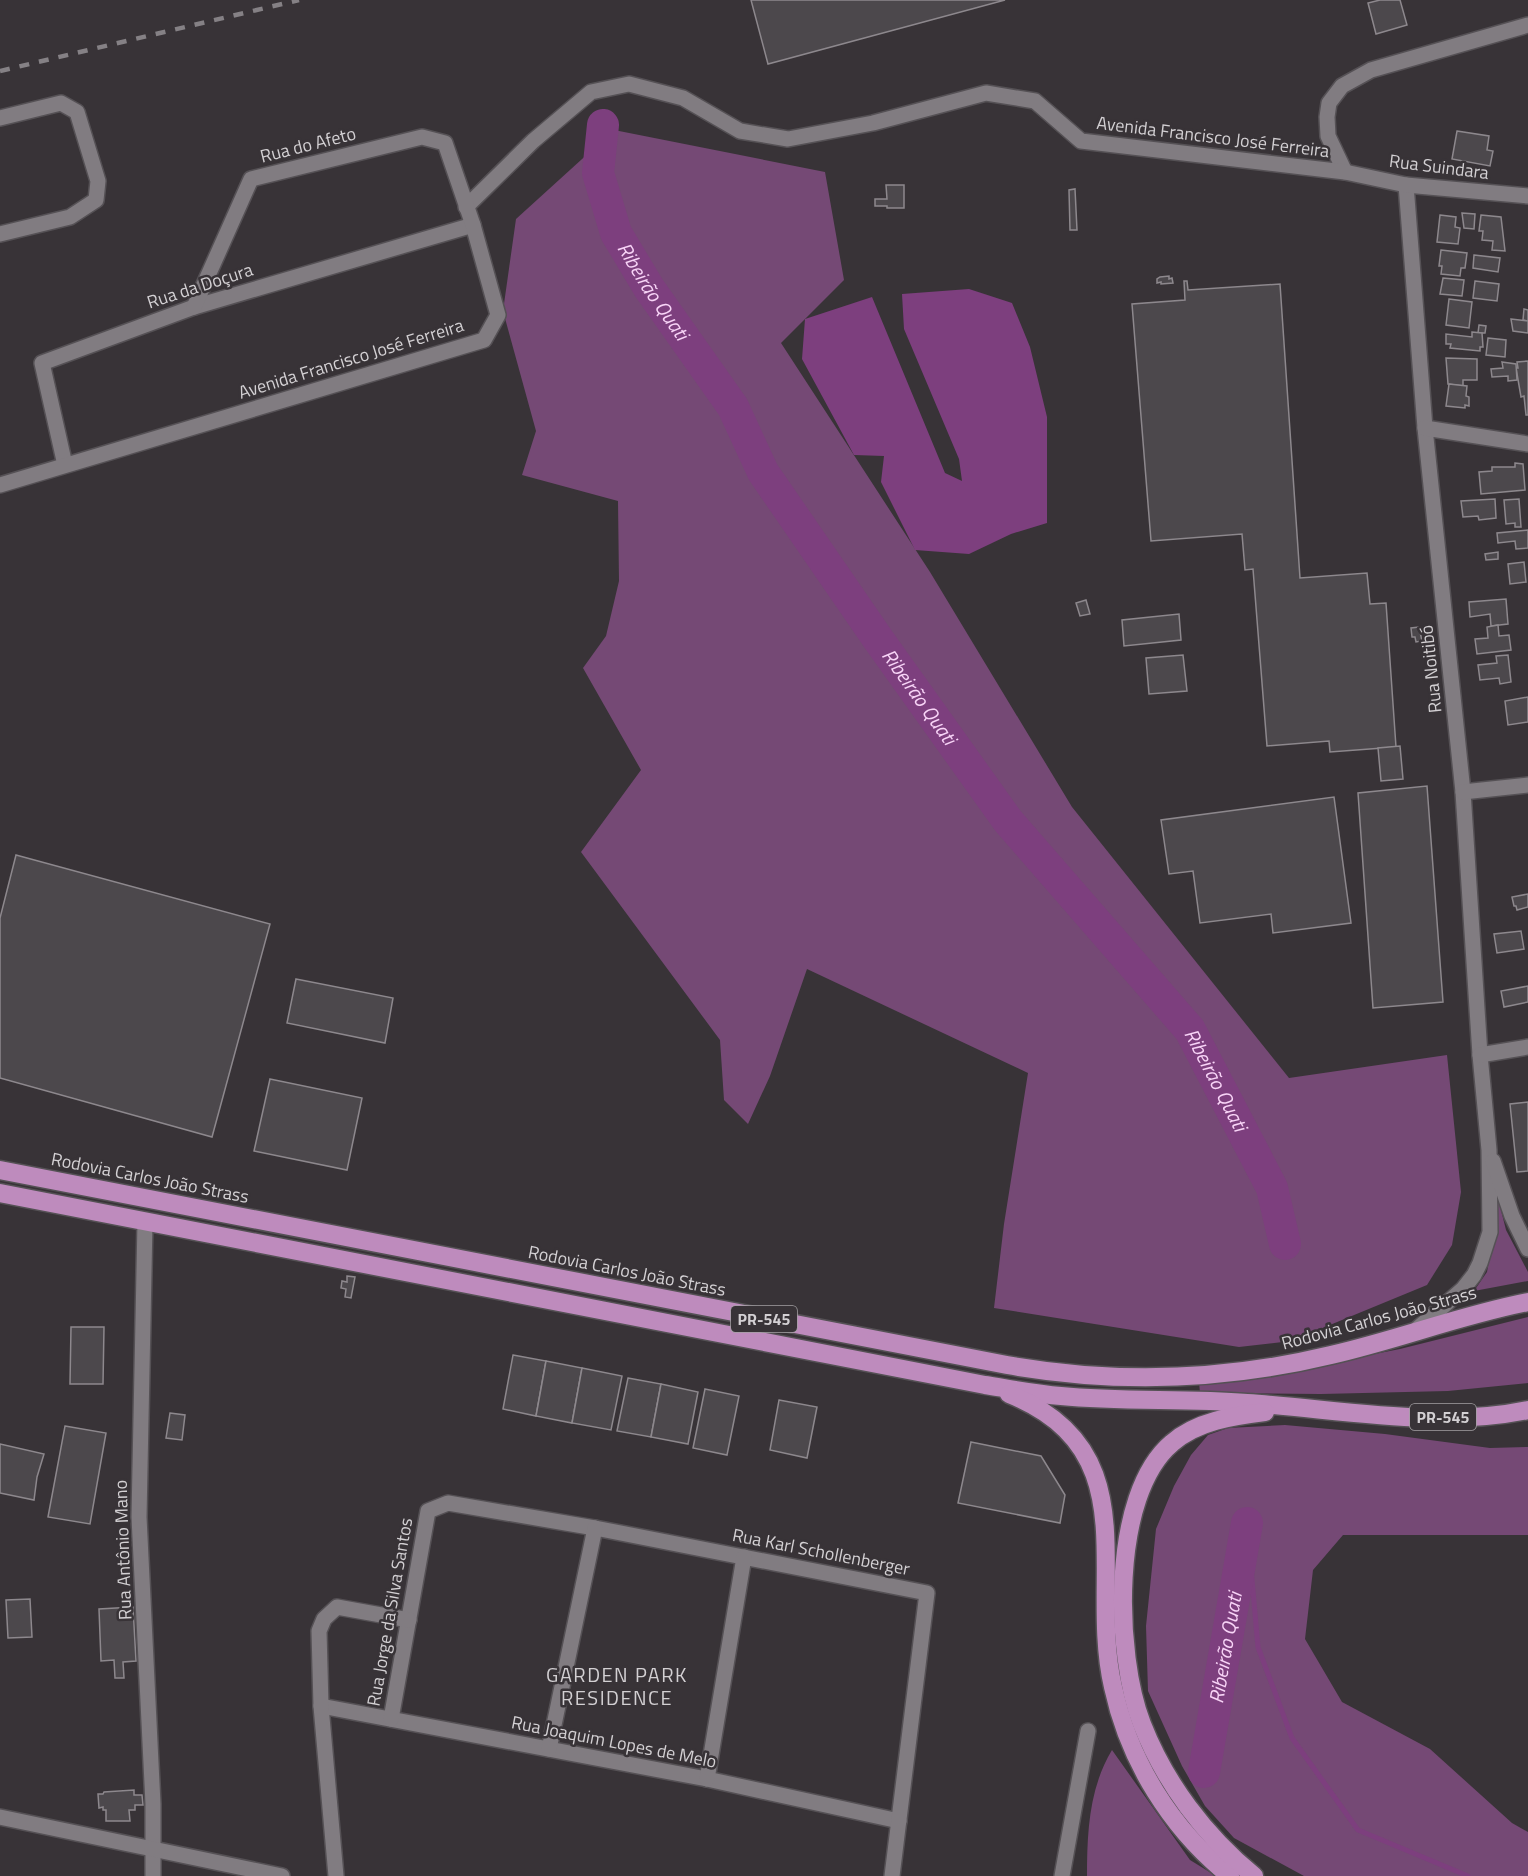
<svg xmlns="http://www.w3.org/2000/svg" width="1528" height="1876" font-family="'Titillium Web',sans-serif">
<style>
.green{fill:#754975}
.water{fill:#7d3f7e}
.lines{fill:none;stroke-linecap:round;stroke-linejoin:round}
.stream{stroke:#7d3f7e;stroke-width:5}
.river{stroke:#7d3f7e;stroke-width:32}
.building{fill:#4c484c;stroke:#8d888d;stroke-width:1.5}
.minor-casing{stroke:#555155;stroke-width:18}
.highway-casing{stroke:#555155;stroke-width:21}
.minor{stroke:#817c81;stroke-width:15}
.highway{stroke:#be8bbd;stroke-width:18}
.rail{stroke:#858185;stroke-width:4.5;stroke-dasharray:10 10;stroke-linecap:butt}
.labels{text-anchor:middle;stroke-width:5;stroke-linejoin:round;paint-order:stroke}
.shield{fill:#383337;stroke:#a4a1a4;stroke-width:1.5}
.shield-label{font-size:16px;font-weight:bold;fill:#d3d0d3}
.street-label{font-size:18px;fill:#d3d0d3;stroke:#383337}
.water-label{font-size:20px;font-style:italic;fill:#f8d4f7;stroke:#383337}
.neighbourhood-label{font-size:20px;letter-spacing:1.5px;fill:#d3d0d3;stroke:#383337}
</style>
<rect width="100%" height="100%" fill="#383337"/>
<g class="green">
<polygon points="614,130 825,172 844,280 781,343 930,572 1072,807 1289,1078 1447,1055 1461,1192 1452,1245 1427,1285 1291,1341 1239,1347 994,1308 1004,1224 1028,1073 807,969 770,1076 748,1124 724,1100 720,1040 581,852 641,770 583,668 606,636 619,581 618,501 522,475 536,431 503,311 516,219"/>
<polygon points="1494,1182 1506,1230 1528,1272 1528,1281 1474,1291 1487,1272 1493,1238"/>
<polygon points="1528,1317 1528,1383 1448,1391 1321,1394 1200,1393 1199,1382 1313,1366 1400,1349"/>
<polygon points="1285,1425 1385,1434 1490,1448 1528,1447 1528,1535 1343,1535 1313,1570 1305,1639 1342,1702 1430,1749 1512,1823 1528,1832 1528,1876 1304,1876 1234,1838 1205,1806 1182,1766 1148,1691 1146,1626 1156,1529 1174,1486 1191,1455 1208,1435 1228,1428"/>
<path d="M1112,1750L1190,1860L1216,1876H1087C1087,1833 1089,1788 1112,1750Z"/>
</g>
<polygon class="water" points="969,289 1012,303 1030,347 1047,417 1047,523 1011,534 969,554 915,550 881,482 884,456 854,455 802,359 805,319 872,297 945,473 962,481 959,459 904,329 902,294"/>
<g class="lines">
<polyline class="stream" points="1247,1523 1258,1647 1292,1738 1358,1830 1468,1876"/>
<g class="river">
<path id="s1" d="M603,125L598,173L616,233L649,288L733,407L763,472L878,639L1008,821L1190,1030L1272,1188L1285,1244"/>
<path id="s2" d="M1204,1772L1247,1523"/>
</g>
</g>
<g class="building">
<polygon points="751,0 1005,0 768,64"/>
<polygon points="1380,0 1400,0 1407,25 1376,34 1368,3"/>
<polygon points="1457,131 1489,136 1487,150 1493,151 1490,166 1452,159"/>
<polygon points="886,185 904,185 904,208 887,208 887,206 875,206 875,199 887,199"/>
<polygon points="1075,189 1077,230 1070,230 1069,190"/>
<polygon points="1462,213 1475,214 1474,229 1464,228"/>
<polygon points="1440,215 1456,217 1455,227 1460,228 1458,244 1437,242"/>
<polygon points="1481,215 1501,217 1505,251 1492,250 1493,241 1482,240 1483,231 1479,231"/>
<polygon points="1441,250 1467,253 1465,268 1461,268 1460,276 1441,274 1442,266 1439,266"/>
<polygon points="1474,255 1500,258 1498,272 1473,268"/>
<polygon points="1169,276 1169,279 1172,278 1173,283 1161,284 1161,282 1157,283 1157,279 1160,277"/>
<polygon points="1443,278 1464,280 1462,296 1440,294"/>
<polygon points="1184,281 1187,281 1188,290 1280,284 1300,578 1367,573 1370,604 1386,603 1396,747 1330,752 1329,741 1267,746 1253,569 1245,570 1242,534 1151,541 1132,304 1185,300"/>
<polygon points="1475,281 1499,284 1497,301 1473,298"/>
<polygon points="1449,299 1472,302 1469,328 1446,325"/>
<polygon points="1524,309 1528,310 1528,321 1523,320"/>
<polygon points="1511,319 1528,321 1528,333 1513,331"/>
<polygon points="1479,325 1486,326 1485,333 1478,333"/>
<polygon points="1472,332 1482,333 1483,347 1480,347 1480,351 1450,348 1451,344 1446,344 1446,334 1472,337"/>
<polygon points="1488,338 1506,340 1505,357 1486,355"/>
<polygon points="1446,358 1477,359 1477,380 1463,380 1463,386 1448,384"/>
<polygon points="1528,361 1528,415 1526,415 1524,396 1521,397 1516,368 1518,368 1517,362"/>
<polygon points="1502,362 1516,364 1517,380 1508,381 1508,376 1492,377 1491,369 1503,368"/>
<polygon points="1449,384 1467,386 1466,396 1469,397 1469,406 1465,405 1465,408 1446,406"/>
<polygon points="1515,463 1523,464 1525,490 1481,494 1479,472 1492,471 1492,467 1515,467"/>
<polygon points="1495,499 1496,518 1479,520 1478,516 1463,517 1461,501"/>
<polygon points="1519,499 1521,527 1515,527 1515,523 1506,524 1504,500"/>
<polygon points="1528,530 1528,548 1516,549 1515,541 1498,543 1497,533"/>
<polygon points="1498,552 1498,559 1486,560 1485,554"/>
<polygon points="1524,562 1526,582 1510,584 1508,564"/>
<polygon points="1506,599 1508,624 1491,626 1490,614 1470,617 1469,602"/>
<polygon points="1086,600 1090,614 1080,616 1076,603"/>
<polygon points="1179,614 1181,640 1124,646 1122,620"/>
<polygon points="1498,625 1499,636 1509,635 1511,650 1477,654 1475,639 1488,638 1487,627"/>
<polygon points="1419,627 1422,641 1416,642 1415,637 1412,637 1411,628"/>
<polygon points="1183,655 1187,691 1149,694 1146,658"/>
<polygon points="1508,655 1511,682 1500,684 1499,678 1480,680 1478,665 1497,663 1496,656"/>
<polygon points="1528,697 1528,722 1508,725 1505,701"/>
<polygon points="1400,746 1403,779 1381,781 1378,748"/>
<polygon points="1427,786 1443,1002 1373,1008 1358,793"/>
<polygon points="1334,797 1351,923 1273,933 1271,914 1200,923 1193,871 1169,874 1161,820"/>
<polygon points="16,855 270,924 212,1137 0,1078 0,918"/>
<polygon points="1528,894 1528,907 1517,910 1516,906 1514,906 1512,897"/>
<polygon points="1521,931 1524,949 1497,953 1494,934"/>
<polygon points="296,979 393,998 385,1043 287,1023"/>
<polygon points="1528,986 1528,1002 1504,1007 1501,991"/>
<polygon points="270,1079 362,1098 347,1170 254,1151"/>
<polygon points="1528,1102 1528,1171 1517,1172 1510,1104"/>
<polygon points="347,1276 355,1277 351,1298 345,1297 346,1289 341,1288 342,1281 347,1282"/>
<polygon points="71,1327 104,1327 103,1384 70,1384"/>
<polygon points="513,1355 546,1361 536,1416 503,1409"/>
<polygon points="546,1361 582,1368 572,1423 536,1416"/>
<polygon points="582,1368 622,1376 611,1430 572,1423"/>
<polygon points="628,1378 661,1384 651,1437 617,1431"/>
<polygon points="661,1384 698,1392 688,1444 651,1437"/>
<polygon points="705,1389 739,1396 727,1455 693,1448"/>
<polygon points="779,1400 817,1407 807,1458 770,1450"/>
<polygon points="170,1413 185,1415 182,1440 166,1438"/>
<polygon points="65,1426 106,1433 90,1524 48,1517"/>
<polygon points="971,1442 1041,1456 1065,1495 1060,1523 958,1503"/>
<polygon points="0,1444 44,1454 37,1477 34,1500 0,1493"/>
<polygon points="30,1599 32,1637 8,1638 6,1600"/>
<polygon points="133,1607 136,1661 123,1662 124,1678 115,1678 114,1660 101,1661 99,1609"/>
<polygon points="134,1790 134,1795 142,1795 143,1805 135,1805 135,1810 129,1810 130,1821 106,1821 106,1810 103,1810 103,1807 99,1808 98,1794 103,1794 104,1792"/>
</g>
<g class="lines">
<g class="minor-casing">
<g id="minor">
<polyline points="0,118 61,103 77,112 98,181 96,200 70,217 0,234"/>
<polyline points="1345,172 1328,136 1327,117 1329,103 1342,86 1371,70 1528,25"/>
<polyline points="1406,185 1425,428 1463,792 1480,1055 1489,1150 1490,1232 1480,1263 1474,1275 1463,1289 1417,1329"/>
<polyline points="466,207 533,141 591,92 629,84 683,98 740,131 788,139 873,123 986,93 1035,101 1081,141 1345,172 1406,185 1528,196"/>
<polyline points="1425,428 1528,444"/>
<polyline points="65,465 42,363 194,307 473,225"/>
<polyline points="0,485 484,340 498,315 473,225 445,143 422,137 251,179 194,307"/>
<polyline points="1463,792 1528,785"/>
<polyline points="1480,1055 1528,1047"/>
<polyline points="1493,1161 1512,1216 1528,1249"/>
<polyline points="145,1222 139,1517 153,1804 153,1876"/>
<polyline points="321,1706 707,1779 899,1821"/>
<polyline points="391,1719 428,1511 448,1503 595,1528 927,1593 892,1876"/>
<polyline points="549,1749 595,1528"/>
<polyline points="707,1779 744,1557"/>
<polyline points="0,1817 282,1876"/>
<polyline points="336,1876 321,1706 319,1631 324,1619 337,1607 409,1620"/>
<polyline points="1062,1876 1088,1731"/>
</g>
</g>
<g class="highway-casing">
<g id="highway">
<path d="M0,1170L1007,1365C1115,1384 1223,1381 1331,1355C1397,1340 1461,1315 1528,1302"/>
<path d="M0,1193L985,1385C1010,1389 1035,1394 1061,1396C1123,1402 1185,1398 1247,1403C1338,1409 1438,1429 1528,1410"/>
<path d="M1009,1394C1150,1451 1087,1575 1113,1687C1129,1761 1171,1829 1230,1876"/>
<path d="M1254,1876C1205,1836 1165,1783 1142,1724C1115,1655 1110,1495 1172,1443C1197,1421 1233,1416 1265,1412"/>
</g>
</g>
<use href="#minor" class="minor"/>
<use href="#highway" class="highway"/>
<polyline class="rail" points="0,71 299,0"/>
</g>
<g class="labels">
<g class="shield">
<rect x="731" y="1306" width="66" height="26" rx="4.5"/>
<rect x="1410" y="1404" width="66" height="26" rx="4.5"/>
</g>
<g class="shield-label">
<text x="764" y="1325">PR-545</text>
<text x="1443" y="1423">PR-545</text>
</g>
<g class="street-label">
<text transform="translate(1213 137) rotate(7)" y="6">Avenida Francisco José Ferreira</text>
<text transform="translate(308 145) rotate(-14)" y="6">Rua do Afeto</text>
<text transform="translate(1439 167) rotate(7)" y="6">Rua Suindara</text>
<text transform="translate(200 286) rotate(-18)" y="6">Rua da Doçura</text>
<text transform="translate(351 359) rotate(-17)" y="6">Avenida Francisco José Ferreira</text>
<text transform="translate(1431 669) rotate(-96)" y="6">Rua Noitibó</text>
<text transform="translate(150 1178) rotate(11)" y="6">Rodovia Carlos João Strass</text>
<text transform="translate(627 1271) rotate(11)" y="6">Rodovia Carlos João Strass</text>
<text transform="translate(1379 1318) rotate(-15)" y="6">Rodovia Carlos João Strass</text>
<text transform="translate(123 1550) rotate(-92)" y="6">Rua Antônio Mano</text>
<text transform="translate(821 1552) rotate(11)" y="6">Rua Karl Schollenberger</text>
<text transform="translate(390 1612) rotate(-80)" y="6">Rua Jorge da Silva Santos</text>
<text transform="translate(614 1742) rotate(11)" y="6">Rua Joaquim Lopes de Melo</text>
</g>
<g class="water-label">
<text dy="7" stroke="none"><textPath href="#s1" startOffset="180">Ribeirão Quati</textPath></text>
<text dy="7" stroke="none"><textPath href="#s1" startOffset="666">Ribeirão Quati</textPath></text>
<text dy="7" stroke="none"><textPath href="#s1" startOffset="1152">Ribeirão Quati</textPath></text>
<text dy="7" stroke="none"><textPath href="#s2" startOffset="126">Ribeirão Quati</textPath></text>
</g>
<g class="neighbourhood-label">
<text x="617" y="1682">GARDEN PARK<tspan x="617" dy="23">RESIDENCE</tspan></text>
</g>
</g>
</svg>
